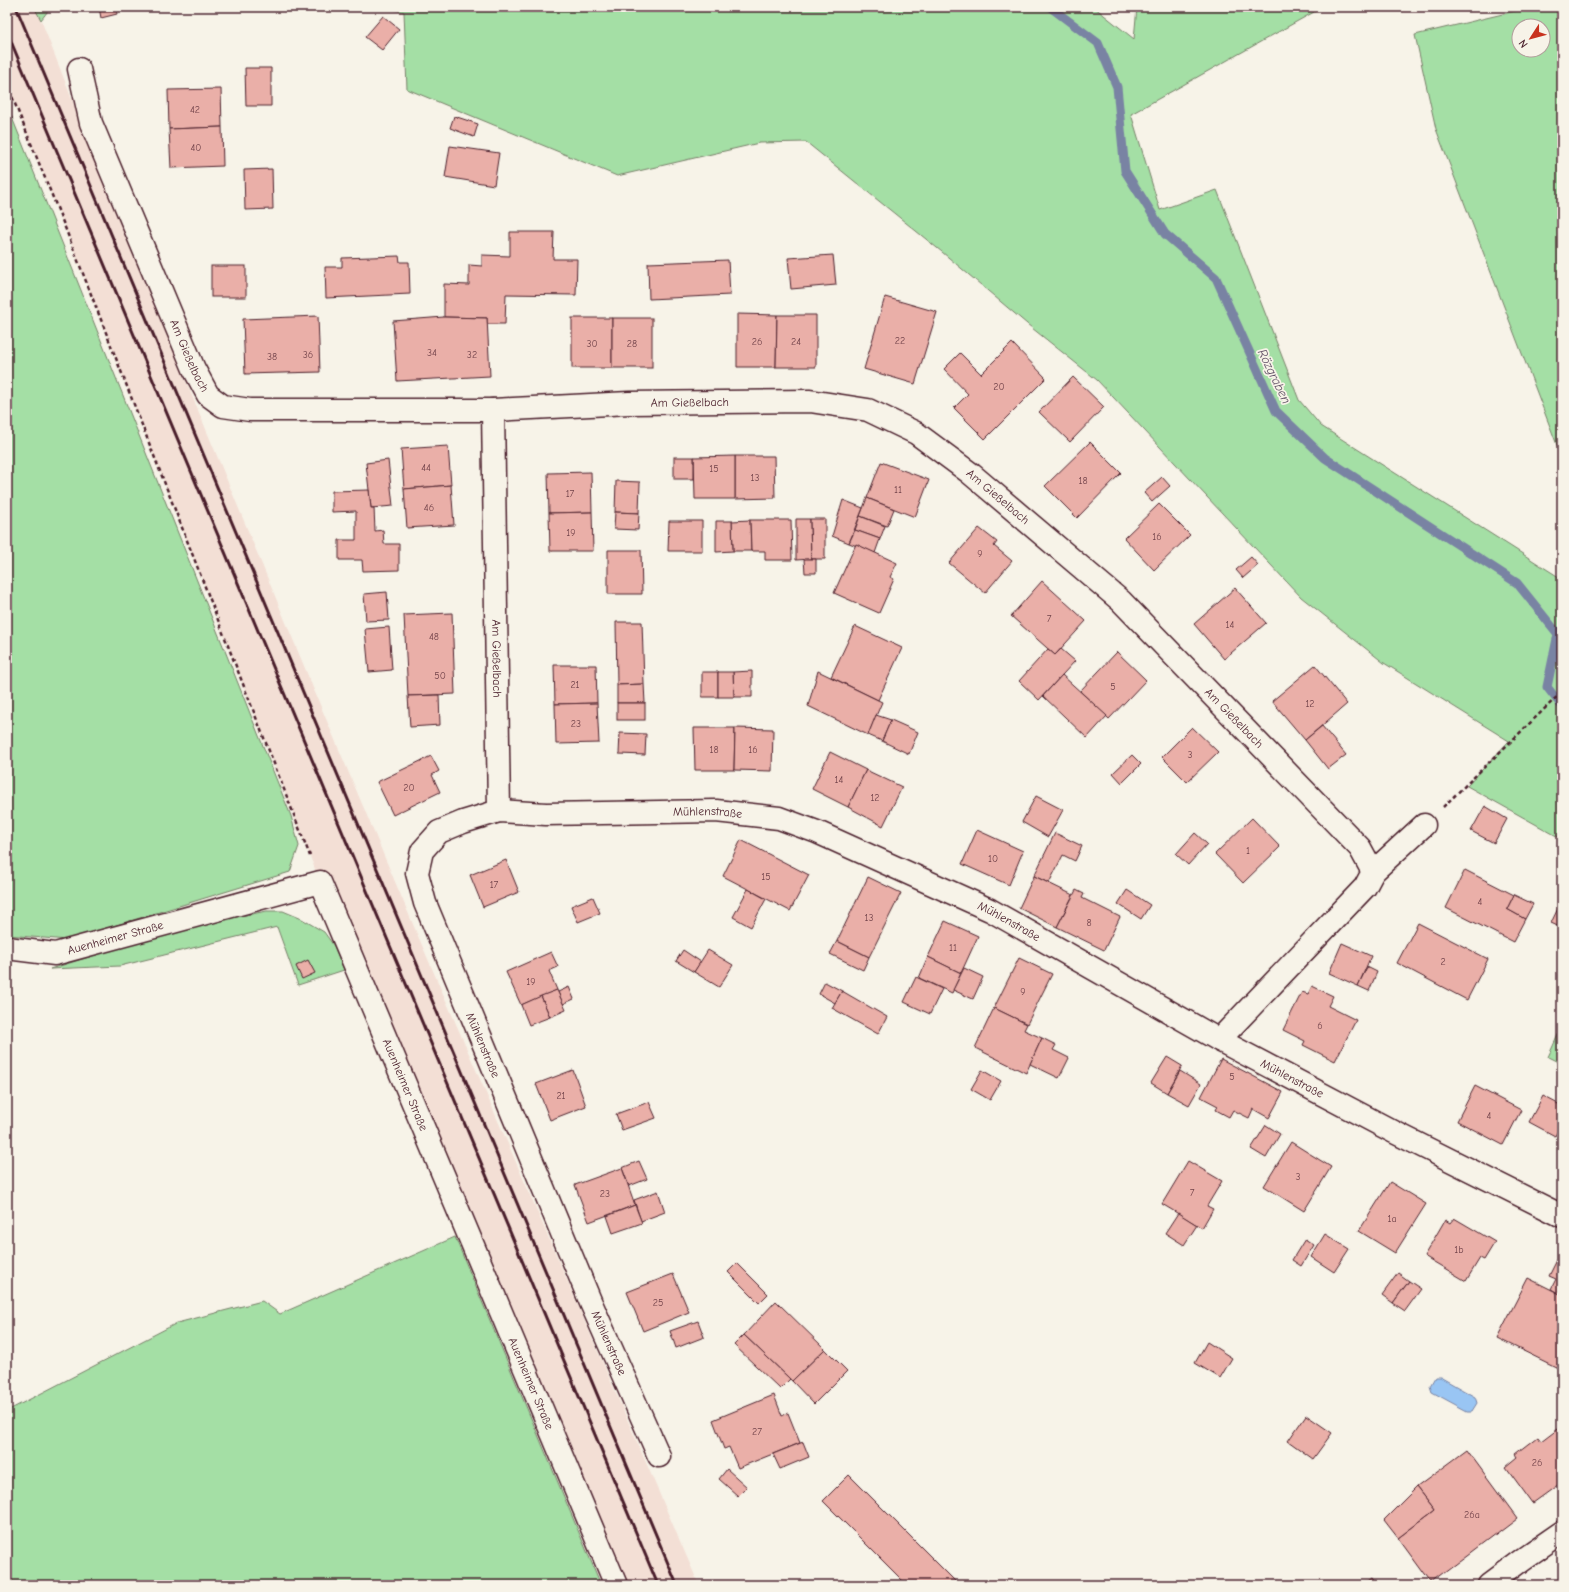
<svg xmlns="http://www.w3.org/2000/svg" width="1569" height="1592" font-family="'Comic Neue',sans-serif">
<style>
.built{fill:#f3dfd5}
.green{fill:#a4dfa5;stroke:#777f68;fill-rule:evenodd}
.water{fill:#99c5f3;stroke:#7983a3}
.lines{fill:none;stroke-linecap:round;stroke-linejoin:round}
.stream{stroke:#7983a3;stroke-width:9}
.building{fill:#eaafa8;stroke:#4a1f2b}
.street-casing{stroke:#4a1f2b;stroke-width:25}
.path{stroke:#4a1f2b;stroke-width:2.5;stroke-dasharray:4 3;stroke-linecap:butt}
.street{stroke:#f7f3e8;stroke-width:22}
.rail{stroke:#4a1f2b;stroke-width:3}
.labels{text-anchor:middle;stroke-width:3.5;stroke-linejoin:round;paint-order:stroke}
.number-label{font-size:10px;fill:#72434a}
.street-label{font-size:12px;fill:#4a1f2b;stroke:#f7f3e8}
.water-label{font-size:13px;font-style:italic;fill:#625167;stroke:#f7f3e8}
</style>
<rect width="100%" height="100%" fill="#f7f3e8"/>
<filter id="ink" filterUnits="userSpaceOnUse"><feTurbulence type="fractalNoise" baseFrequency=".025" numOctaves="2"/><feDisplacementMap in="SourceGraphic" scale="8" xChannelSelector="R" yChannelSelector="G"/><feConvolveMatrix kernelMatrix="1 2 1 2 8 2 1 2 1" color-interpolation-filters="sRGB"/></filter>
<g filter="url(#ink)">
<polygon class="built" points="7,7 34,7 41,20 116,212 321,707 418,936 699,1585 616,1585 320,882 66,230 7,84"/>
<g class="green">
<polygon points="34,7 51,7 41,20"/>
<polygon points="385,7 1094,7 1134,39 1137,7 1323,7 1131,114 1160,210 1217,190 1299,400 1321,426 1562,579 1562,839 1467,786 1509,741 1384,663 1301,597 1097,380 1027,324 942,252 806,142 759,143 617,176 407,89 404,12"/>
<path d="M1532,7H1562V458L1436,129L1415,35ZM1519,26H1543V50H1519Z"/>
<polygon points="7,105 291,816 299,846 290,872 68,940 7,935"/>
<polygon points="267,911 283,911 302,919 324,932 334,946 344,970 298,985 277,927 120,966 50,969 190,926"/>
<polygon points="1562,1026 1562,1064 1548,1057"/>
<polygon points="455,1237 601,1585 7,1585 7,1411 177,1323 262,1301 280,1314"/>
</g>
<polygon class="water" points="1435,1377 1440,1377 1475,1397 1477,1403 1472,1411 1467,1411 1432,1392 1430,1386"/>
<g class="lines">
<polyline class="stream" points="1050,7 1098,43 1117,87 1125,171 1165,234 1216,278 1276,411 1325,458 1517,583 1558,634 1547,687 1562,706"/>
</g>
<g class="building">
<polygon points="99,7 116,7 117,14 101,18"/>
<polygon points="383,16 399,29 382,50 365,37"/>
<polygon points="245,68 271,68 271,106 246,106"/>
<polygon points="221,89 222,127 169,129 168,90"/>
<polygon points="454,116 478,124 474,137 450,128"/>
<polygon points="222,127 223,166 171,168 169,129"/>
<polygon points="450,146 499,153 494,185 445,177"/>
<polygon points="272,169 273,209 245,210 244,170"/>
<polygon points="510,232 554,232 553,259 577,259 576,295 506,294 505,324 487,324 487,318 444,317 444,284 469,285 469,265 482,266 482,255 510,256"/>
<polygon points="833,255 836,285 791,289 788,258"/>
<polygon points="399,256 400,262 409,262 410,294 326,298 325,267 342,267 342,258"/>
<polygon points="728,260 730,295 649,299 648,263"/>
<rect x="211" y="266" width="35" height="31"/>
<polygon points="885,297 937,312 915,384 864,369"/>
<polygon points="737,314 777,315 776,367 737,367"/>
<polygon points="777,315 816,315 816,367 776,367"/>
<polygon points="318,316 320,372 245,374 243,319"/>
<polygon points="444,317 487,318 490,376 397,381 393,321"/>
<rect x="572" y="318" width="40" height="50"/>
<rect x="612" y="318" width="40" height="50"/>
<polygon points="1012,343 1046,378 985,439 954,408 968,394 944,369 960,353 981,374"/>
<polygon points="1073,377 1104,407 1070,442 1039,412"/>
<polygon points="1090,442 1121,473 1077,518 1045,486"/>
<polygon points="448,446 451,485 404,489 401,449"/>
<polygon points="735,456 774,456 775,498 735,499"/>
<polygon points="735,456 735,499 695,499 694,457"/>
<rect x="674" y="457" width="20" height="22"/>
<polygon points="388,460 393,506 371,508 366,463"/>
<polygon points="881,462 929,480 915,517 867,498"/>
<polygon points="591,472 592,512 549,513 548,473"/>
<polygon points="1162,477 1170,486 1152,502 1144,493"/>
<polygon points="616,481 640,482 639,513 615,512"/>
<polygon points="451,485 454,525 407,528 404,489"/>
<polygon points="369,490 371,508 374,508 375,531 383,530 384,544 399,544 399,570 363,571 362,560 339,560 339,540 356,540 356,511 332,512 332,491"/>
<polygon points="867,498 894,509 887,526 860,516"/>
<polygon points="843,500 863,508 849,543 832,536"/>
<polygon points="1159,504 1190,535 1154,570 1124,538"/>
<polygon points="592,512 593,551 550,551 549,513"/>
<polygon points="615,512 639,513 638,530 614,529"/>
<polygon points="860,516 885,526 880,539 855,530"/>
<polygon points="796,519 810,519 811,559 796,560"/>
<polygon points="810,519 825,519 825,559 811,559"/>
<polygon points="750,520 751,551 733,551 732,521"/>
<polygon points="750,520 791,520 792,560 765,560 765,551 751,551"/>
<polygon points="669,521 702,521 702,551 668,551"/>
<polygon points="716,521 732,521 733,551 716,552"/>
<polygon points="979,528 997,542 994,546 1012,561 985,593 949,563"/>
<polygon points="855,530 880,539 875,553 849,543"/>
<polygon points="856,544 897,563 890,577 894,579 879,613 834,593"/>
<polygon points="608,550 641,550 642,594 608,594"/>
<polygon points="1251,557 1258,565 1243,578 1236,570"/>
<polygon points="804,559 816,559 816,573 805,573"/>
<polygon points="1042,581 1086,621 1055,655 1011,616"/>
<polygon points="1235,588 1266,623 1224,659 1194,624"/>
<polygon points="387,592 389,620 366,621 364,594"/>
<polygon points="452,613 455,694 408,696 404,615"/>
<polygon points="616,622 642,622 644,684 617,685"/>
<polygon points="855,626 902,648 878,700 831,677"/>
<polygon points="389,627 392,670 369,672 365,629"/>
<polygon points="1048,649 1055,655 1061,649 1075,661 1039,700 1019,681"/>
<polygon points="1117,652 1146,680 1109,719 1080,691"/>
<polygon points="554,665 596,665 597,703 555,704"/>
<polygon points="1315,665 1347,704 1305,740 1272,701"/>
<polygon points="752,671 752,697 734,697 733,672"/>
<polygon points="818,671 882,702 868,735 808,706"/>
<rect x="702" y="672" width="16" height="25"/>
<polygon points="718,672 733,672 734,697 718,697"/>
<polygon points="1062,675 1107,716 1087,738 1043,696"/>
<polygon points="644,684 645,703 617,703 617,685"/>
<polygon points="439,695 440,725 410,727 408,696"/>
<polygon points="597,703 599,743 556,744 555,704"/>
<rect x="617" y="703" width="28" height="17"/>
<polygon points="876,715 891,720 882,741 868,735"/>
<polygon points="891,720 918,732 909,754 882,741"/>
<polygon points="1322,726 1346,755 1328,769 1305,740"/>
<polygon points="1192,727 1218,752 1187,782 1162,757"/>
<polygon points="694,728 735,728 734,770 695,770"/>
<polygon points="735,728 773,729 772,771 734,770"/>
<polygon points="620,733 646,734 645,755 619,754"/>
<polygon points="830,752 866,770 848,807 812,789"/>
<polygon points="1132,755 1141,764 1122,783 1113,773"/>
<polygon points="431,756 439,771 432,775 440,792 393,815 377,782"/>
<polygon points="866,770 902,787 883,826 848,807"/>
<polygon points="1036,796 1063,810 1048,837 1022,822"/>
<polygon points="1485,806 1507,819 1494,843 1471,831"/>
<polygon points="1252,818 1280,847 1243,883 1215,854"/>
<polygon points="977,830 1023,851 1009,885 962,864"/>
<polygon points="1055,833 1082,846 1075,861 1063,855 1049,883 1034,876"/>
<polygon points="1195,833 1207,844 1188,865 1176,854"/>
<polygon points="741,840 809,875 790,911 723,876"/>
<polygon points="506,860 519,892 483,907 470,875"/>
<polygon points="1465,870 1514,895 1507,909 1525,919 1513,942 1446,908"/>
<polygon points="1034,876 1073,895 1057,927 1019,908"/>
<polygon points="868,877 901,893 869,957 837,941"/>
<polygon points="748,889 766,899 751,927 733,917"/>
<polygon points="1076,890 1084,894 1082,898 1120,917 1104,950 1057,927"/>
<polygon points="1127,890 1150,905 1141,919 1118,904"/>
<polygon points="1514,895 1533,904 1525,919 1507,909"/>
<polygon points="593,897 600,913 578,922 571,906"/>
<polygon points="1562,900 1562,928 1551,923"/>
<polygon points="945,921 978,936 961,973 928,957"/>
<polygon points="1418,923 1488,959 1467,1000 1397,963"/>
<polygon points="837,941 869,957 863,970 830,954"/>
<polygon points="1342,943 1371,956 1358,986 1329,973"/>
<polygon points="683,950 701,962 694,972 676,961"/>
<polygon points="708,950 733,965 719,987 694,972"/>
<polygon points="551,952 558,967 549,971 557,990 521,1005 506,972"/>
<polygon points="928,957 961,973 952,993 919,978"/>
<polygon points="1019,958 1052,974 1027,1024 994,1008"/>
<polygon points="308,960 315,973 302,979 296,966"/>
<polygon points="1367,967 1377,972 1369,991 1358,986"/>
<polygon points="964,968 983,977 973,999 953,990"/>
<polygon points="916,977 942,989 930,1014 904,1002"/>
<polygon points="825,982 842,991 835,1003 819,994"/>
<polygon points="1312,986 1333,996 1328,1006 1356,1020 1335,1061 1303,1045 1305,1041 1283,1030 1302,992 1308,994"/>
<polygon points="569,987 574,999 563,1004 558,992"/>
<polygon points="557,990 566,1010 550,1017 541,996"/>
<polygon points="842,991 887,1017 878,1034 832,1008"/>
<polygon points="541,996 550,1017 529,1025 521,1005"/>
<polygon points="994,1008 1027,1024 1024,1030 1042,1038 1026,1073 975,1048"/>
<polygon points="1042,1038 1056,1045 1053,1050 1069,1058 1059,1078 1030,1064"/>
<polygon points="1167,1057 1182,1066 1167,1093 1151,1083"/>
<polygon points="1221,1059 1283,1092 1269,1118 1253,1109 1249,1118 1233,1110 1229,1117 1216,1110 1218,1106 1201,1097"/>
<polygon points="573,1070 586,1106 550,1120 536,1084"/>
<polygon points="982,1070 1001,1081 990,1100 971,1089"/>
<polygon points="1180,1071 1201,1084 1189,1105 1167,1093"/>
<polygon points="1475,1086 1521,1110 1503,1145 1457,1121"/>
<polygon points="1543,1096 1562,1106 1562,1123 1555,1136 1529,1122"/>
<polygon points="649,1102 656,1118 622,1130 616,1114"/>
<polygon points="1266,1125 1280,1134 1266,1158 1251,1149"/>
<polygon points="1291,1142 1331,1167 1304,1211 1264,1186"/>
<polygon points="639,1161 647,1179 629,1186 622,1168"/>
<polygon points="1188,1161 1222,1181 1207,1206 1213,1209 1202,1228 1162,1204"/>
<polygon points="622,1168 635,1205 589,1222 575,1185"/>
<polygon points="1390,1182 1426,1204 1395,1253 1359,1231"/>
<polygon points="658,1191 665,1212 641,1221 634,1200"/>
<polygon points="635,1205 642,1223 613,1233 607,1216"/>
<polygon points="1178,1213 1197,1225 1184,1245 1165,1233"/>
<polygon points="1454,1218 1495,1242 1484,1260 1480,1258 1466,1281 1424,1256 1445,1220 1450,1223"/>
<polygon points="1325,1234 1349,1249 1334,1272 1311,1257"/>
<polygon points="1305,1239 1314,1245 1301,1266 1292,1260"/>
<polygon points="1559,1256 1562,1258 1562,1295 1551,1289 1556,1279 1549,1276"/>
<polygon points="737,1263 768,1294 759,1303 728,1272"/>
<polygon points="1398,1273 1409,1281 1393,1303 1382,1295"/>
<polygon points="673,1274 689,1312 643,1331 627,1292"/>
<polygon points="1528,1278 1562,1295 1562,1370 1497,1338"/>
<polygon points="1409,1281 1421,1289 1405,1311 1393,1303"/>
<polygon points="776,1301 825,1349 792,1381 744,1335"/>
<polygon points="698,1321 704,1337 676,1348 670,1331"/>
<polygon points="744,1335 790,1379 780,1389 734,1345"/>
<polygon points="1207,1342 1232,1358 1220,1378 1195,1363"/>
<polygon points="825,1349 847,1371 814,1404 792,1381"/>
<polygon points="774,1395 782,1416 788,1413 800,1443 738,1468 729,1447 724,1449 713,1420"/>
<polygon points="1306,1415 1332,1433 1313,1459 1288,1441"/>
<polygon points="1562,1425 1562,1483 1533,1504 1506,1467 1518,1457 1516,1454 1538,1437 1541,1441"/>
<polygon points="803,1442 809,1457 780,1469 773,1454"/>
<polygon points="1467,1450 1517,1518 1431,1583 1398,1538 1435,1510 1417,1487"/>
<polygon points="727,1469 747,1487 738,1496 719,1479"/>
<polygon points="849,1475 959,1585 907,1585 823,1501"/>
<polygon points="1417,1487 1435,1510 1398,1538 1384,1520"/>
<polygon points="1371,1579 1376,1585 1363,1585"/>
</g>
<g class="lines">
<g class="street-casing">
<g id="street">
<path id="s1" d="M79,69L91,123L194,369L208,395L223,406L250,410H493L499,811"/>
<path id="s2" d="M493,410L629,403L810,401L868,410L916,433L970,473L1121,601L1360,848L1373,872L1365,887L1219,1040"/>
<polyline points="1373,872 1424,825"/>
<path id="s3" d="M7,948L55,954L320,882L616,1585"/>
<path id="s4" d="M659,1456L591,1303L425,903L417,873L422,851L439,832L463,822L499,811L546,814L716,811L779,818L817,832L990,910L1219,1040L1394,1132L1562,1216"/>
<polyline points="1488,1585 1523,1559 1562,1532"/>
</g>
</g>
<g class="path">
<polyline points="7,84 66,230 310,856"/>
<polyline points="1443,807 1562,692"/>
</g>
<use href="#street" class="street"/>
<g class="rail">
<polyline points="16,7 677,1585"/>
<polyline points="7,32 658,1585"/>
</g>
</g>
</g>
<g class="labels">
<g class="number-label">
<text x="195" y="113">42</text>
<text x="196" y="151">40</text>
<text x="900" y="344">22</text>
<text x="757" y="345">26</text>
<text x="796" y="345">24</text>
<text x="592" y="347">30</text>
<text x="632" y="347">28</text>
<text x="432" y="356">34</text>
<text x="308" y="358">36</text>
<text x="472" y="358">32</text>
<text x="272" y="360">38</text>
<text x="999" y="390">20</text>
<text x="426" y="471">44</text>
<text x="714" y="472">15</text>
<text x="755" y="481">13</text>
<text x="1083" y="484">18</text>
<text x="898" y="493">11</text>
<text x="570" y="497">17</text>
<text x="429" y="511">46</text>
<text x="571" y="536">19</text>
<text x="1157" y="540">16</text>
<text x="980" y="557">9</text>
<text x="1049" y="622">7</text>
<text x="1230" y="628">14</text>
<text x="434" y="640">48</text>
<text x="440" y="679">50</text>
<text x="575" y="688">21</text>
<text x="1113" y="690">5</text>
<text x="1310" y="707">12</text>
<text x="576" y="727">23</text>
<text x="714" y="753">18</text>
<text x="753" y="753">16</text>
<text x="1190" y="758">3</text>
<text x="839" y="783">14</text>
<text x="409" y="791">20</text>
<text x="875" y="801">12</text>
<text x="1248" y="854">1</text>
<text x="993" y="862">10</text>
<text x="766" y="880">15</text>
<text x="494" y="888">17</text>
<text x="1480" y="905">4</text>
<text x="869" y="921">13</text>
<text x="1089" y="926">8</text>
<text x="953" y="951">11</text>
<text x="1443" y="965">2</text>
<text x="531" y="985">19</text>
<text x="1023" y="995">9</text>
<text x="1320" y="1029">6</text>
<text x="1232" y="1080">5</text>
<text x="561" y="1099">21</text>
<text x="1489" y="1119">4</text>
<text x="1298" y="1180">3</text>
<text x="1192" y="1196">7</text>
<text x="605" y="1197">23</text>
<text x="1392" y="1222">1a</text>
<text x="1459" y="1253">1b</text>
<text x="658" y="1306">25</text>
<text x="757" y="1435">27</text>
<text x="1537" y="1466">26</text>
<text x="1472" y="1518">26a</text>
</g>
<g class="street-label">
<text dy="4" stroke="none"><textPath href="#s1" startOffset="308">Am Gießelbach</textPath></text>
<text dy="4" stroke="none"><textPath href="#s2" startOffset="197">Am Gießelbach</textPath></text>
<text dy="4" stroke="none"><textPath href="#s2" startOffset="533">Am Gießelbach</textPath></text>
<text dy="4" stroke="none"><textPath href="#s1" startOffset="889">Am Gießelbach</textPath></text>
<text dy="4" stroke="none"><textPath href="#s2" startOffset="857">Am Gießelbach</textPath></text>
<text dy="4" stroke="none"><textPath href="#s4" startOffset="952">Mühlenstraße</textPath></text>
<text dy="4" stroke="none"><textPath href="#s4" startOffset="1276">Mühlenstraße</textPath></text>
<text dy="4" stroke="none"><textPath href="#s3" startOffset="111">Auenheimer Straße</textPath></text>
<text transform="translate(483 1045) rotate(67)" y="4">Mühlenstraße</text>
<text dy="4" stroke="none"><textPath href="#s4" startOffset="1600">Mühlenstraße</textPath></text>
<text dy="4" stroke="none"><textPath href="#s3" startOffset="543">Auenheimer Straße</textPath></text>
<text transform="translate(609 1343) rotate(66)" y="4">Mühlenstraße</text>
<text dy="4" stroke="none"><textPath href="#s3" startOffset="867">Auenheimer Straße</textPath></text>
</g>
<g class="water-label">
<text transform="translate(1275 376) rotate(64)" y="5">Rözgraben</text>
</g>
</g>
<rect width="1569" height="1592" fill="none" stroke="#f7f3e8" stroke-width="24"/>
<rect x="12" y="12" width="1545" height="1568" fill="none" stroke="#4a1f2b" stroke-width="1.5" filter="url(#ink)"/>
<g transform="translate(1531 38) rotate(234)"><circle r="19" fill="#f7f3e8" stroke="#b29e9c"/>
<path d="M0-3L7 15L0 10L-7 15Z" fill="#c8321e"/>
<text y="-6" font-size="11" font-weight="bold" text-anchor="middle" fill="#4a1f2b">N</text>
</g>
</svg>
